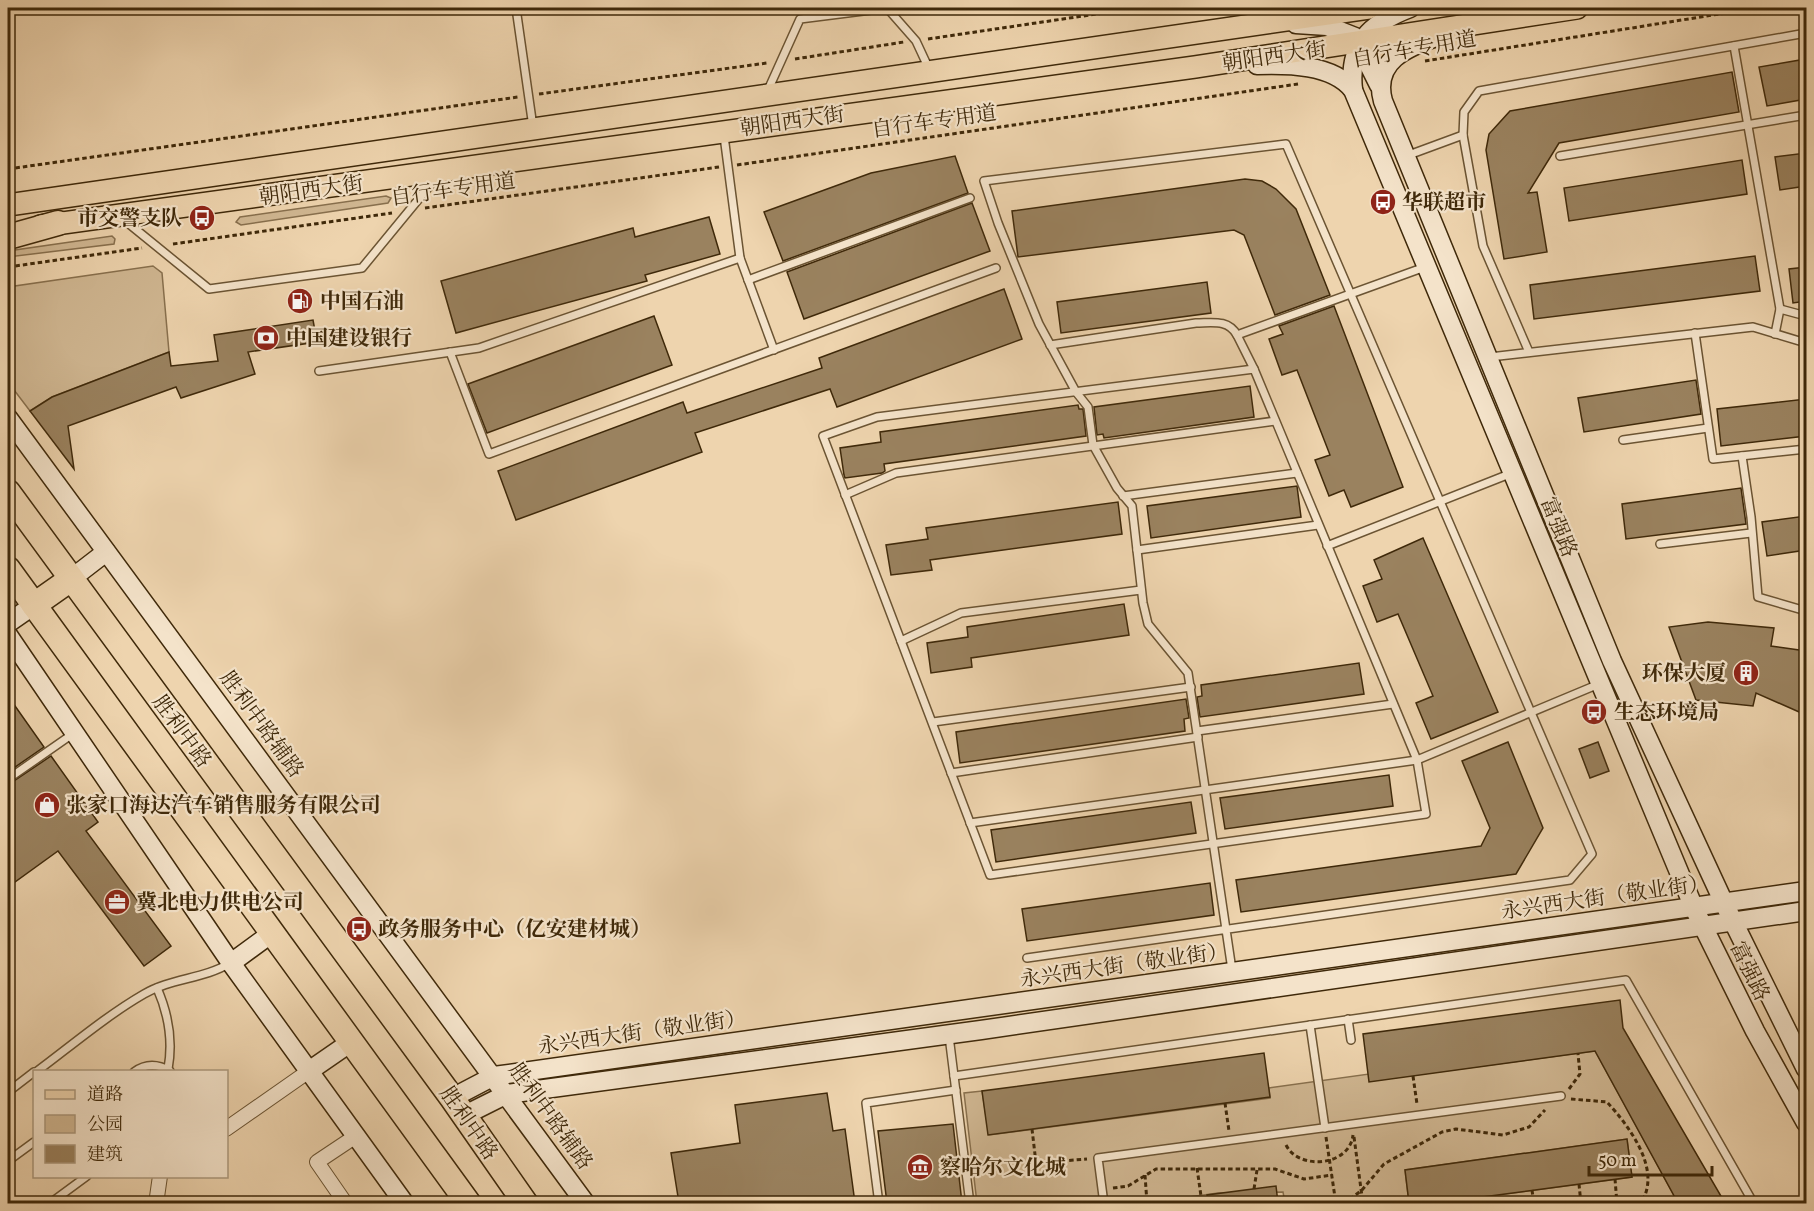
<svg xmlns="http://www.w3.org/2000/svg" width="1814" height="1211" font-family="Vollkorn,'Noto Serif SC',serif">
<style>
.green{fill:#d0b792;stroke:#88704e;stroke-width:1.5}
.building{fill:#9a825f;stroke:#3f290a;stroke-width:1.5}
.lines{fill:none;stroke-linecap:round;stroke-linejoin:round}
.lane-casing{stroke:#6b5433;stroke-width:10}
.street-casing{stroke:#6b5433;stroke-width:16}
.secondary-casing{stroke:#3f290a;stroke-width:21}
.primary-casing{stroke:#3f290a;stroke-width:24}
.highway-casing{stroke:#3f290a;stroke-width:27}
.path{stroke:#3f290a;stroke-width:3;stroke-dasharray:4.5 3;stroke-linecap:butt}
.lane{stroke:#f4e3ca;stroke-width:7}
.street{stroke:#f4e3ca;stroke-width:14}
.secondary{stroke:#f4e3ca;stroke-width:18}
.primary{stroke:#eed4ae;stroke-width:21}
.highway{stroke:#eed4ae;stroke-width:24}
.labels{text-anchor:middle;stroke-width:4.5;stroke-linejoin:round;paint-order:stroke}
.street-label{font-size:21px;fill:#3f290a;stroke:#f4e3ca}
.poi-label{font-size:21px;font-weight:bold;fill:#3f290a;stroke:#f4e3ca;text-anchor:start}
</style>
<rect width="100%" height="100%" fill="#eed4ae"/>
<filter id="stains"><feTurbulence type="fractalNoise" baseFrequency=".00333" numOctaves="4"/><feColorMatrix values="0 0 0 0 .2 0 0 0 0 .09 0 0 0 0 .02 0 0 0 .5 -.17"/></filter>
<radialGradient id="worn" r=".72"><stop offset=".6" stop-color="#630" stop-opacity="0"/><stop offset="1" stop-color="#630" stop-opacity=".3"/></radialGradient>
<g class="green">
<polygon points="386,196 391,198 388,203 241,225 236,222 240,217"/>
<polygon points="112,236 115,239 114,244 8,257 8,251"/>
<polygon points="153,266 162,273 169,352 52,397 30,411 8,382 8,287"/>
<polygon points="1595,1051 1678,1203 1437,1203 1632,1177 1627,1139 1405,1170 1409,1203 1285,1203 1283,1192 1218,1193 1175,1199 1175,1203 1161,1203 1160,1201 1141,1204 977,1203 964,1093 982,1091 989,1135 1270,1098 1269,1088 1369,1074 1370,1081"/>
</g>
<g class="building">
<polygon points="1806,59 1806,99 1767,106 1759,67"/>
<polygon points="1732,72 1739,112 1559,143 1528,193 1537,192 1547,252 1504,259 1486,150 1489,134 1510,111"/>
<polygon points="1806,153 1806,186 1780,190 1775,157"/>
<polygon points="955,156 968,193 783,261 764,212 871,173"/>
<polygon points="1742,160 1747,194 1569,221 1564,188"/>
<polygon points="1245,179 1262,181 1276,189 1296,209 1330,295 1275,315 1244,235 1234,230 1018,257 1012,211"/>
<polygon points="972,203 990,251 804,319 787,272"/>
<polygon points="709,217 720,254 645,275 647,281 456,333 441,281 633,228 635,237"/>
<polygon points="1755,256 1760,291 1534,319 1530,285"/>
<polygon points="1806,267 1806,301 1793,303 1789,269"/>
<polygon points="1207,282 1211,313 1061,333 1057,302"/>
<polygon points="1004,289 1022,339 837,407 830,389 695,433 702,452 516,520 498,471 683,402 687,413 822,368 819,358"/>
<polygon points="1334,306 1403,487 1351,507 1344,490 1329,496 1315,460 1330,455 1297,370 1282,375 1269,339 1283,334 1279,326"/>
<polygon points="654,316 672,365 487,433 468,384"/>
<polygon points="313,320 317,342 248,352 255,374 181,398 176,387 68,426 74,469 30,411 52,397 169,352 171,366 218,361 214,335"/>
<polygon points="1696,380 1701,414 1584,432 1578,398"/>
<polygon points="1250,386 1254,417 1104,438 1103,434 1097,435 1094,407"/>
<polygon points="1806,399 1806,436 1721,446 1717,409"/>
<polygon points="1078,405 1079,409 1083,409 1086,436 884,464 885,471 882,473 845,478 844,475 840,448 881,442 880,432"/>
<polygon points="1297,486 1301,517 1151,538 1147,506"/>
<polygon points="1741,488 1746,524 1626,539 1622,504"/>
<polygon points="1118,502 1122,534 930,560 932,570 891,575 886,545 928,539 926,528"/>
<polygon points="1806,516 1806,550 1767,556 1762,522"/>
<polygon points="1423,538 1498,712 1431,739 1416,703 1433,696 1398,614 1377,622 1363,586 1382,579 1374,560"/>
<polygon points="1124,604 1129,635 971,658 972,667 931,673 927,643 968,637 967,627"/>
<polygon points="1708,622 1774,628 1771,646 1806,651 1806,715 1756,693 1753,706 1696,700 1669,627"/>
<polygon points="1359,663 1364,694 1200,717 1197,697 1202,696 1201,685"/>
<polygon points="8,696 44,747 8,772"/>
<polygon points="1186,699 1189,718 1184,719 1185,731 960,763 956,732"/>
<polygon points="1508,742 1543,828 1516,874 1241,912 1236,880 1481,846 1490,828 1462,761"/>
<polygon points="1598,742 1609,771 1590,778 1579,749"/>
<polygon points="51,756 98,822 86,831 171,946 144,966 58,851 8,887 8,785"/>
<polygon points="1389,775 1393,806 1225,829 1220,798"/>
<polygon points="1191,802 1196,833 996,862 991,830"/>
<polygon points="1210,883 1214,915 1027,941 1022,909"/>
<polygon points="1620,1000 1623,1028 1725,1203 1678,1203 1595,1051 1369,1082 1363,1034"/>
<polygon points="1264,1053 1270,1097 988,1135 982,1091"/>
<polygon points="827,1093 833,1131 845,1129 855,1203 679,1203 671,1153 740,1143 735,1105"/>
<polygon points="953,1124 962,1203 887,1203 878,1131"/>
<polygon points="1627,1139 1632,1177 1437,1203 1409,1203 1405,1170"/>
<polygon points="1276,1186 1278,1203 1208,1203 1207,1195"/>
</g>
<g class="lines">
<g class="lane-casing">
<g id="lane">
<polyline points="516,8 533,127"/>
<polyline points="1734,46 1780,309 1775,334"/>
<polyline points="768,90 800,19 887,8 916,41 929,69"/>
<polyline points="724,136 740,258 774,350"/>
<polyline points="1406,156 1463,135"/>
<polyline points="1560,156 1806,115"/>
<polyline points="123,219 209,289 362,268 436,178"/>
<polyline points="748,280 970,198"/>
<polyline points="1780,309 1806,316"/>
<polyline points="1695,333 1713,459 1806,449"/>
<path d="M1050,345L1196,323C1212,323 1228,319 1237,335"/>
<polyline points="450,352 489,454 996,268"/>
<polyline points="1529,352 1483,246 1463,135 1464,112 1479,91 1806,33"/>
<polyline points="1490,357 1753,327 1806,343"/>
<polygon points="1254,369 1417,760 1426,814 990,875 823,436 877,417"/>
<polyline points="1254,369 1237,335 1425,267"/>
<polyline points="319,371 479,348 740,258"/>
<polyline points="1623,440 1708,428"/>
<polyline points="1742,456 1751,517 1758,597 1806,611"/>
<polyline points="845,495 896,473 1275,421"/>
<polyline points="1123,496 1297,473"/>
<polyline points="1660,544 1751,533"/>
<polyline points="1327,546 1512,473"/>
<polyline points="1137,550 1318,525"/>
<polyline points="901,641 961,613 1141,590"/>
<polyline points="8,662 20,654"/>
<polyline points="933,722 1191,687"/>
<polyline points="1197,731 1393,704"/>
<polyline points="951,773 1198,737"/>
<polyline points="8,779 74,733"/>
<polyline points="970,823 1417,760 1599,684"/>
<polyline points="1027,958 1570,880 1592,854 1286,144 984,181 998,223 1039,324 1076,392 1088,407 1093,445 1117,488 1132,506 1143,603 1148,624 1188,673 1232,970"/>
<path d="M157,988C168,1013 173,1042 168,1069"/>
<polyline points="1348,1019 1351,1040"/>
<polyline points="1310,1025 1325,1128"/>
<polyline points="949,1036 970,1204"/>
<path d="M36,1072C71,1046 106,1016 144,994C171,978 204,979 230,963"/>
<path d="M134,1072C146,1063 158,1064 170,1071"/>
<polyline points="954,1076 1626,980 1754,1204"/>
<polyline points="8,1092 34,1072"/>
<polyline points="8,1161 34,1142"/>
<polyline points="49,1204 87,1176"/>
<polyline points="879,1204 866,1103 956,1090"/>
<polyline points="1104,1204 1098,1158 1561,1096"/>
</g>
</g>
<g class="street-casing">
<g id="street">
<polyline points="226,1129 309,1071"/>
<polyline points="156,1204 160,1176"/>
<polyline points="346,1204 317,1162 356,1136"/>
</g>
</g>
<g class="secondary-casing">
<g id="secondary">
<polyline points="1296,24 1327,26 1355,37 1379,85"/>
<path d="M1439,36C1407,47 1372,61 1383,101L1612,661L1724,903L1806,1069"/>
<path d="M1257,65C1287,64 1333,64 1353,90L1694,908L1755,1031L1806,1123"/>
<path d="M1353,90C1348,44 1370,23 1410,8"/>
<polyline points="8,418 586,1204"/>
<polyline points="71,579 106,552"/>
<polyline points="8,623 34,605"/>
<polyline points="8,635 231,963 405,1204"/>
<polyline points="231,963 272,933"/>
<polyline points="309,1071 351,1042"/>
<polyline points="452,1098 494,1076 1806,891"/>
<polyline points="463,1116 507,1094 981,1030 1806,911"/>
</g>
</g>
<g class="primary-casing">
<g id="primary">
<polyline points="8,205 1369,8"/>
<polyline points="41,226 1195,67 1577,8"/>
</g>
</g>
<g class="highway-casing">
<g id="highway">
<polyline points="8,237 58,223"/>
<polyline points="8,492 452,1098 526,1204"/>
<polyline points="8,569 469,1204"/>
<polyline points="34,605 71,579"/>
</g>
</g>
<g class="path">
<polyline points="928,39 1137,8"/>
<polyline points="795,59 904,42"/>
<polyline points="1425,61 1757,8"/>
<polyline points="539,94 767,63"/>
<polyline points="737,165 1298,84"/>
<polyline points="8,169 518,97"/>
<polyline points="425,208 719,167"/>
<polyline points="173,244 392,213"/>
<polyline points="8,267 142,248"/>
<polyline points="1413,1076 1417,1104"/>
<polyline points="1569,1089 1580,1074 1578,1054"/>
<path d="M1571,1099L1607,1102C1628,1125 1664,1171 1640,1204"/>
<polyline points="1225,1103 1229,1131"/>
<polyline points="1032,1129 1036,1163 1087,1159"/>
<polyline points="1326,1137 1336,1204"/>
<polyline points="1354,1137 1363,1204"/>
<path d="M1286,1145C1299,1171 1350,1166 1353,1135"/>
<polyline points="1197,1168 1201,1196"/>
<polyline points="1145,1175 1147,1203"/>
<polyline points="1615,1179 1617,1204"/>
<polyline points="1579,1184 1581,1204"/>
<polyline points="1113,1188 1128,1186 1156,1169 1275,1169 1304,1179 1332,1175"/>
<polyline points="1254,1189 1257,1170"/>
<polyline points="1532,1190 1534,1204"/>
<polyline points="1492,1196 1494,1204"/>
<polyline points="1445,1202 1445,1204"/>
<polyline points="1344,1204 1362,1190 1384,1164 1442,1132 1456,1129 1503,1135 1529,1127 1545,1110"/>
</g>
<use href="#lane" class="lane"/>
<use href="#street" class="street"/>
<use href="#secondary" class="secondary"/>
<use href="#primary" class="primary"/>
<use href="#highway" class="highway"/>
</g>
<defs>
<g id="bus-disc" transform="scale(1.35)"><circle r="9.5" fill="#8f2418" stroke="#f4e3ca"/><path d="M-5-6H5V4H4V6H2V4H-2V6H-4V4H-5ZM-3.5-4V0h7V-4ZM-3.5 1.2v1.5H-2V1.2ZM2 1.2v1.5H3.5V1.2Z" fill="#fff"/></g>
<g id="fuel-disc" transform="scale(1.35)"><circle r="9.5" fill="#8f2418" stroke="#f4e3ca"/><path d="M-5.5-6h7V0h2V4h1.3V-2.5L3-4.5l.8-.8L6-3V5H2.5V1h-1V6h-7ZM-4.2-4.7v3.2H.2V-4.7Z" fill="#fff"/></g>
<g id="bank-disc" transform="scale(1.35)"><circle r="9.5" fill="#8f2418" stroke="#f4e3ca"/><path d="M-6-4H6V4H-6ZM0-2.3a2.3 2.3 0 1 0 0 4.6a2.3 2.3 0 1 0 0-4.6Z" fill="#fff"/></g>
<g id="building-disc" transform="scale(1.35)"><circle r="9.5" fill="#8f2418" stroke="#f4e3ca"/><path d="M-4-6H4V6H1V3H-1V6H-4ZM-2.5-4.3h1.7v1.8h-1.7ZM.8-4.3h1.7v1.8H.8ZM-2.5-1h1.7V.8h-1.7ZM.8-1h1.7V.8H.8Z" fill="#fff"/></g>
<g id="shop-disc" transform="scale(1.35)"><circle r="9.5" fill="#8f2418" stroke="#f4e3ca"/><path d="M-5-2.5h2.3a2.7 3.5 0 0 1 5.4 0H5L5.5 6h-11ZM-1.5-2.5h3a1.5 2.3 0 0 0-3 0Z" fill="#fff"/></g>
<g id="office-disc" transform="scale(1.35)"><circle r="9.5" fill="#8f2418" stroke="#f4e3ca"/><path d="M-6-3h4V-5.5h4V-3h4V5H-6ZM-1-4.5V-3h2v-1.5ZM-6 0V1H6V0Z" fill="#fff"/></g>
<g id="museum-disc" transform="scale(1.35)"><circle r="9.5" fill="#8f2418" stroke="#f4e3ca"/><path d="M0-6L6-3V-2H-6V-3ZM-5-1h2V3h-2ZM-1-1h2V3h-2ZM3-1h2V3H3ZM-6 4H6V6H-6Z" fill="#fff"/></g>
</defs>
<g fill-rule="evenodd">
<use href="#bus-disc" x="1383" y="202"/>
<use href="#bus-disc" x="202" y="218"/>
<use href="#fuel-disc" x="300" y="301"/>
<use href="#bank-disc" x="266" y="338"/>
<use href="#building-disc" x="1746" y="673"/>
<use href="#bus-disc" x="1594" y="712"/>
<use href="#shop-disc" x="47" y="805"/>
<use href="#office-disc" x="117" y="902"/>
<use href="#bus-disc" x="359" y="929"/>
<use href="#museum-disc" x="920" y="1167"/>
</g>
<g class="labels">
<g class="street-label">
<text transform="translate(1414 49) rotate(-10)" y="7">自行车专用道</text>
<text transform="translate(1274 56) rotate(-8)" y="7">朝阳西大街</text>
<text transform="translate(792 121) rotate(-8)" y="7">朝阳西大街</text>
<text transform="translate(934 121) rotate(-8)" y="7">自行车专用道</text>
<text transform="translate(453 189) rotate(-8)" y="7">自行车专用道</text>
<text transform="translate(311 190) rotate(-8)" y="7">朝阳西大街</text>
<text transform="translate(1559 527) rotate(68)" y="7">富强路</text>
<text transform="translate(262 724) rotate(54)" y="7">胜利中路辅路</text>
<text transform="translate(182 731) rotate(54)" y="7">胜利中路</text>
<text transform="translate(1605 897) rotate(-8)" y="7">永兴西大街（敬业街）</text>
<text transform="translate(1124 965) rotate(-8)" y="7">永兴西大街（敬业街）</text>
<text transform="translate(1750 971) rotate(64)" y="7">富强路</text>
<text transform="translate(642 1032) rotate(-8)" y="7">永兴西大街（敬业街）</text>
<text transform="translate(551 1116) rotate(54)" y="7">胜利中路辅路</text>
<text transform="translate(469 1123) rotate(55)" y="7">胜利中路</text>
</g>
<g class="poi-label">
<text x="1402" y="209">华联超市</text>
<text x="182" y="225" text-anchor="end">市交警支队</text>
<text x="320" y="308">中国石油</text>
<text x="286" y="345">中国建设银行</text>
<text x="1726" y="680" text-anchor="end">环保大厦</text>
<text x="1614" y="719">生态环境局</text>
<text x="66" y="812">张家口海达汽车销售服务有限公司</text>
<text x="136" y="909">冀北电力供电公司</text>
<text x="378" y="936">政务服务中心（亿安建材城）</text>
<text x="940" y="1174">察哈尔文化城</text>
</g>
</g>
<rect width="1814" height="1211" fill="none" stroke="#eed4ae" stroke-width="30"/>
<rect x="9" y="9" width="1796" height="1193" fill="none" stroke="#3f290a" stroke-width="3"/>
<rect x="15" y="15" width="1784" height="1181" fill="none" stroke="#3f290a" stroke-width="1.5"/>
<rect x="33" y="1070" width="195" height="108" fill="#f4e3ca" stroke="#ac997d" stroke-width="1.5"/>
<rect x="45" y="1090" width="30" height="9" fill="#eed4ae" stroke="#ac997d" stroke-width="1.5"/>
<text x="87" y="1100" font-size="18" fill="#3f290a">道路</text>
<rect x="45" y="1115" width="30" height="18" fill="#d0b792" stroke="#ac997d" stroke-width="1.5"/>
<text x="87" y="1130" font-size="18" fill="#3f290a">公园</text>
<rect x="45" y="1145" width="30" height="18" fill="#9a825f" stroke="#ac997d" stroke-width="1.5"/>
<text x="87" y="1160" font-size="18" fill="#3f290a">建筑</text>
<path d="M1589 1166v9h123v-9" fill="none" stroke="#3f290a" stroke-width="3"/>
<text x="1598" y="1166" font-size="18" fill="#3f290a" stroke="#f4e3ca" stroke-width="4.5" paint-order="stroke">50 m</text>
<rect width="100%" height="100%" filter="url(#stains)"/>
<rect width="100%" height="100%" fill="url(#worn)"/>
</svg>
